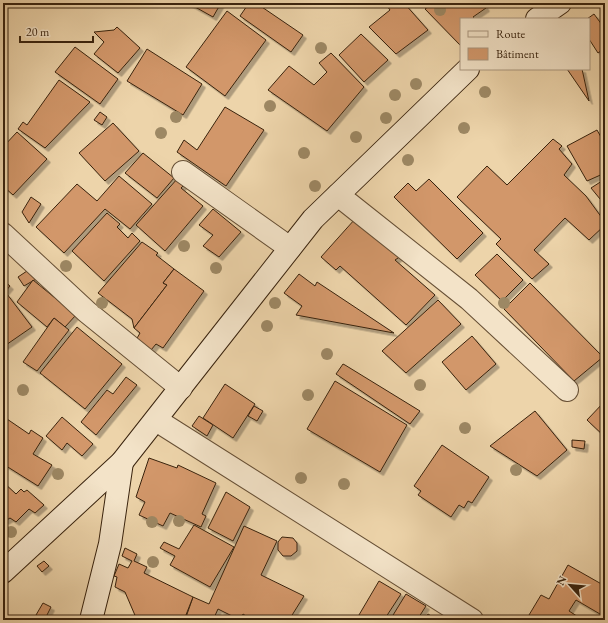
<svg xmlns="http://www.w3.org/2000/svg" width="608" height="623" font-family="'EB Garamond',serif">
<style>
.building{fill:#d2976b;stroke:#39230e;filter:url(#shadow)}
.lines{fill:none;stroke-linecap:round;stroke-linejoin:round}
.street-casing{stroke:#664f35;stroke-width:24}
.secondary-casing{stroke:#39230e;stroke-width:24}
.street{stroke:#f3e3c8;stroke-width:22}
.secondary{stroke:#f3e3c8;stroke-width:22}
.tree{fill:#9d8864}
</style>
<defs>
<filter id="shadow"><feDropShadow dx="3.5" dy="3.5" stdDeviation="0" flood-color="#0004"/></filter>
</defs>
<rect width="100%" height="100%" fill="#edd4aa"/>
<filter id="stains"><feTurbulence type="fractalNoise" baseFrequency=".005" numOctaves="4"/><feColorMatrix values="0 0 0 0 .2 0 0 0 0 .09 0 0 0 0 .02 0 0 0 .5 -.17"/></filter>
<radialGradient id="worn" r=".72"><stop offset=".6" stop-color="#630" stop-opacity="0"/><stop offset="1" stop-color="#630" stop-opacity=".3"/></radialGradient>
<g class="building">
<polygon points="188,3 221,3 213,17"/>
<polygon points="249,3 256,3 303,35 291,52 240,16"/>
<polygon points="385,3 404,3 428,30 396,54 369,27 390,10"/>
<polygon points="433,3 483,3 486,8 473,17 475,19 461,19 461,46 425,9"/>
<polygon points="227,11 266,40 225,96 186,67"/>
<polygon points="594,14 605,29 605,48 598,53 589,39 589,19 587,19"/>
<polygon points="117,27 140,48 118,73 94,54 104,42 94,32 114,30"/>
<polygon points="361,34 388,60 364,82 339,55"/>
<polygon points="75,47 118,79 100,104 55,72"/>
<polygon points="147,49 202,84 183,115 127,81"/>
<polygon points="331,53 364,87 327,131 268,90 289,66 314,85 327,72 319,63"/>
<polygon points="567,69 582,69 589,101"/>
<polygon points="59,80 90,102 45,148 18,129 23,122 27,125"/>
<polygon points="225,107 264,130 226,186 177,152 184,140 197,150"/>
<polygon points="100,112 107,117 102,125 94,120"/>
<polygon points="113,123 139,151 105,181 79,153"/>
<polygon points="597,130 605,144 605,173 587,181 567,146"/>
<polygon points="17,132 47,159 13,195 3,186 3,147"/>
<polygon points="553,139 562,146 559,149 572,164 564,175 586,196 605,222 605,225 589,240 565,218 534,250 549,264 532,279 496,244 501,239 457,197 487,166 507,185"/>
<polygon points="143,153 174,178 157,198 125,173"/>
<polygon points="119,176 152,204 130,229 105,209 64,253 36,227 77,184 97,201"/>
<polygon points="178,178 186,183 181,188 203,206 165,251 136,225"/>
<polygon points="429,179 483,233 457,259 394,197 408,183 416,191"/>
<polygon points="605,179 605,205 591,188"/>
<polygon points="31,197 41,204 29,223 22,212"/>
<polygon points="213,209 241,232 219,257 203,246 213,235 199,225"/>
<polygon points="107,213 120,224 117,227 128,238 132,233 140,241 104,281 72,251"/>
<polygon points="355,219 401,256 395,260 435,295 406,325 340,266 336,270 321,257"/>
<polygon points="142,242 158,253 156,255 174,269 163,283 167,285 134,328 132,319 98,293"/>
<polygon points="497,254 523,280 502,301 475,275"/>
<polygon points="30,269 36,279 24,286 18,277"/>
<polygon points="174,269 204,291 163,348 156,344 151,350 136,340 140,333 134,328 167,285 163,283"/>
<polygon points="299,274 315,286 317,282 394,333 296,315 302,306 284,293"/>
<polygon points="3,280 10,286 4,293 3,292"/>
<polygon points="33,280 76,315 65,327 54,318 47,327 17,302"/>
<polygon points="530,283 603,357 574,381 504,309"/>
<polygon points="7,294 32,327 3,347 3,297"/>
<polygon points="438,300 461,324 406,373 382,351"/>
<polygon points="54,318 69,330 37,371 23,362"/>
<polygon points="77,327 122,364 85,409 40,373"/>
<polygon points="472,336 496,364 466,390 442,362"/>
<polygon points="343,364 345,365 420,411 410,424 336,374"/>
<polygon points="126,377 137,385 96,435 81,422 107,390 113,394"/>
<polygon points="335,381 407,425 380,472 307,429"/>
<polygon points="225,384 255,404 233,438 203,418"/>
<polygon points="605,401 605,437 587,420"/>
<polygon points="254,406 263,411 257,421 248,416"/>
<polygon points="535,411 567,450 537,476 490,446"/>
<polygon points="199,416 213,425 207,436 192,426"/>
<polygon points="62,417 93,444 82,456 67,443 62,450 46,436"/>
<polygon points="7,419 29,434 31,430 43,438 33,454 52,465 38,486 3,464 3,425"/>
<polygon points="572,440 585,441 584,449 572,447"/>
<polygon points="442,445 489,477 472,503 468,501 464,508 459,505 451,517 418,495 421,491 414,486"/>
<polygon points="149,458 177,468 178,465 216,483 202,514 206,516 201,527 170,513 163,526 139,515 145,502 136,497"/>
<polygon points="3,482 16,494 21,489 24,492 27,490 44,505 35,513 29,509 16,522 10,518 5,521 3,519"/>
<polygon points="226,492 250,507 233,541 208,528"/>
<polygon points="194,525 234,547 210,587 170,565 175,556 160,548 164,542 179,549"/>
<polygon points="244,526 277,541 261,575 304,596 289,620 252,620 243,614 240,620 218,609 213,620 185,620 193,597 209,604"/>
<polygon points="282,537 293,538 297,543 297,551 291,556 283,556 278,550 278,542"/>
<polygon points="125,548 137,554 134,561 147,567 144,573 193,597 184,620 137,620 125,592 115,587 117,577 114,576 119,564 128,568 132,561 122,556"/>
<polygon points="44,561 49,566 42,572 37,566"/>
<polygon points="568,565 605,586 605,606 600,614 576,600 569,611 583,620 526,620 541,595 549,599"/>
<polygon points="379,581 401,594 384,620 356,620"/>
<polygon points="406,594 426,606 417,620 390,620"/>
<polygon points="43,603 51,607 45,619 36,615"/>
<polygon points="428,614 438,620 424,620"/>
</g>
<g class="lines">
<g class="street-casing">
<g id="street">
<polyline points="183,172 290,248"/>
<polyline points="338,195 469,299 567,390"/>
<polyline points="3,234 87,312 181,388"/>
<polyline points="156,420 472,620"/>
</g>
</g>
<g class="secondary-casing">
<g id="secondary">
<polyline points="537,19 560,3"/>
<polyline points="3,572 122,462 313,219 468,69"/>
<polyline points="91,620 110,544 122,462"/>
</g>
</g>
<use href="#street" class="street"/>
<use href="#secondary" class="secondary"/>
</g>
<g class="tree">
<circle cx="440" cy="10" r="6"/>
<circle cx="321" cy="48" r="6"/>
<circle cx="416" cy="84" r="6"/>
<circle cx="485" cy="92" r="6"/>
<circle cx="395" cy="95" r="6"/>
<circle cx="270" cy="106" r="6"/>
<circle cx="176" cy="117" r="6"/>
<circle cx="386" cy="118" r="6"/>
<circle cx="464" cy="128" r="6"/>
<circle cx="161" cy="133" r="6"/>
<circle cx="356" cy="137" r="6"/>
<circle cx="304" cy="153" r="6"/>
<circle cx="408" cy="160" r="6"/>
<circle cx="315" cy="186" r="6"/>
<circle cx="184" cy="246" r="6"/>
<circle cx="66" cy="266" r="6"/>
<circle cx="216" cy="268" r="6"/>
<circle cx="102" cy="303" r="6"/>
<circle cx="275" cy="303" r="6"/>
<circle cx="504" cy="303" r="6"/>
<circle cx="267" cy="326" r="6"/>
<circle cx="327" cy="354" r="6"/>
<circle cx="420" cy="385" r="6"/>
<circle cx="23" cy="390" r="6"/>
<circle cx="308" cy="395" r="6"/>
<circle cx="465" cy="428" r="6"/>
<circle cx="516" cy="470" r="6"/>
<circle cx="58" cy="474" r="6"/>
<circle cx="301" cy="478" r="6"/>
<circle cx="344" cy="484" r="6"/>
<circle cx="179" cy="521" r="6"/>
<circle cx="152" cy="522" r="6"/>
<circle cx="11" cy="532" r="6"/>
<circle cx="153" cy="562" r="6"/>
</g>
<rect width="608" height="623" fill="none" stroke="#edd4aa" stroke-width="16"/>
<rect x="4" y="4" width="600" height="615" fill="none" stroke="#39230e" stroke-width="2"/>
<rect x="8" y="8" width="592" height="607" fill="none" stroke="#39230e"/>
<rect x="460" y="18" width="130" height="52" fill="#f3e3c8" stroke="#a9967e"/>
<rect x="468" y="31" width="20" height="6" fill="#f3e3c8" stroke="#a9967e"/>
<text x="496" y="38" font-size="12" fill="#39230e">Route</text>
<rect x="468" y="48" width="20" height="12" fill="#d2976b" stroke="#a9967e"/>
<text x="496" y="58" font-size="12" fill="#39230e">Bâtiment</text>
<g transform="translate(570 585) rotate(297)" stroke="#f3e3c8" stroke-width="3" paint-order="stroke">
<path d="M0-3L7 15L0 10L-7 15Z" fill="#39230e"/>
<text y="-6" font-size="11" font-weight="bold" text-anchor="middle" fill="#39230e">N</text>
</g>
<path d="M20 36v6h73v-6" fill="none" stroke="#39230e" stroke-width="2"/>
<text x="26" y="36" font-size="12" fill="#39230e" stroke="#f3e3c8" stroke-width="3" paint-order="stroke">20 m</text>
<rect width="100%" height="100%" filter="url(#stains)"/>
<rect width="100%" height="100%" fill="url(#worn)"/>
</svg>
